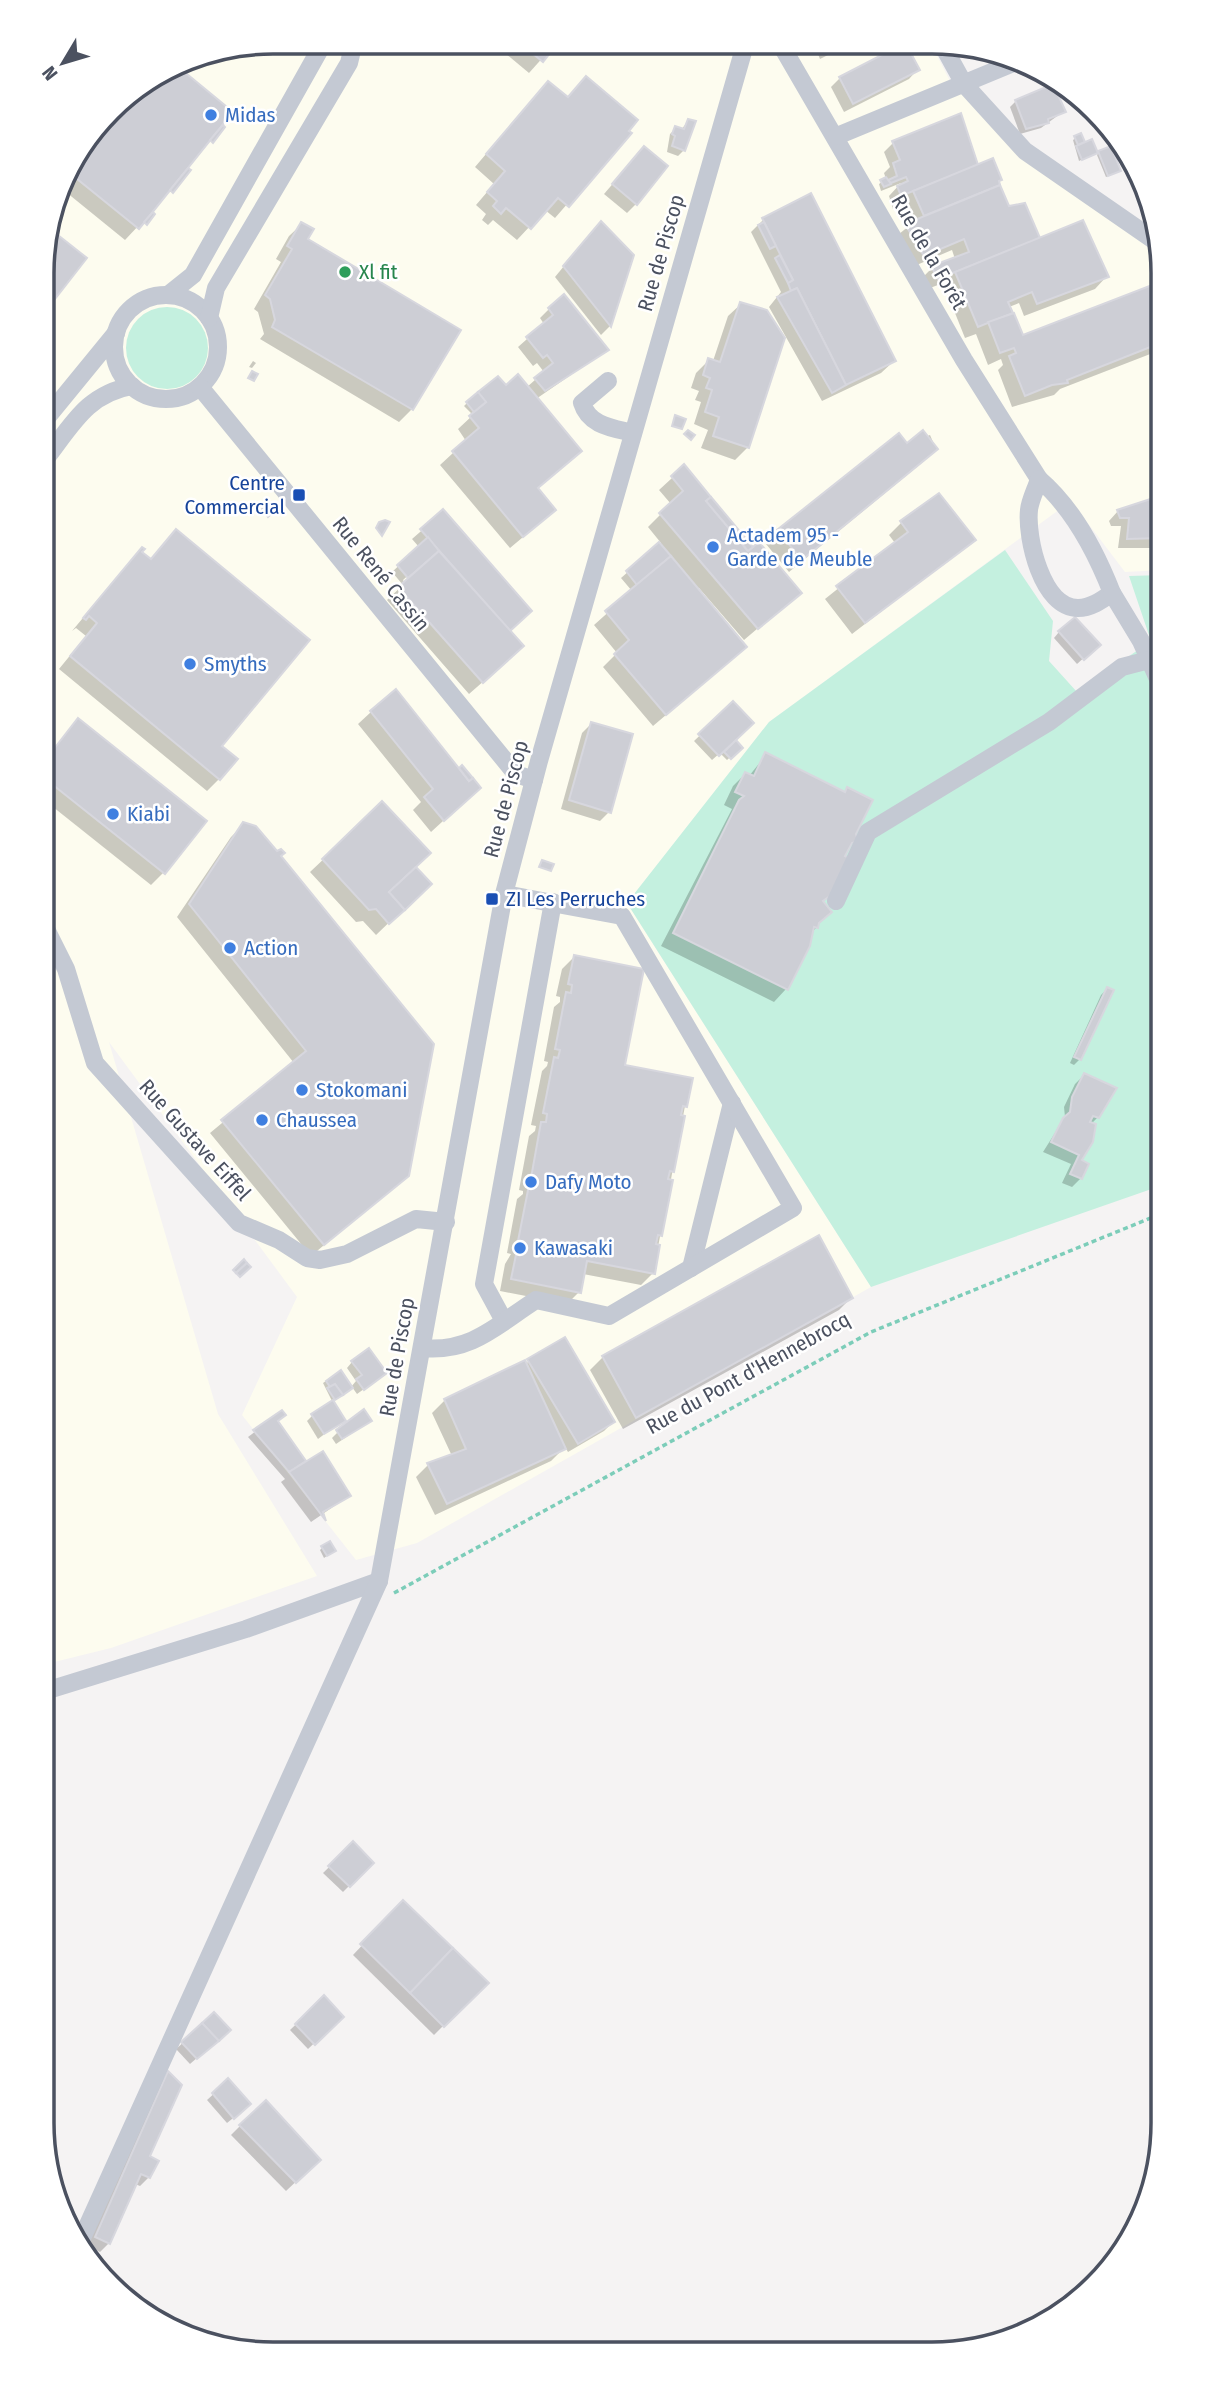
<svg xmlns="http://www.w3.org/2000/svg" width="1205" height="2396" font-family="'Fira Sans Condensed',sans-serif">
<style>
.commercial{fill:#fdfcef}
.green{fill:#c4f0df}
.shadow{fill:#0003;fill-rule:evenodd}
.building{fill:#cdced5;stroke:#d7d7de;stroke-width:2}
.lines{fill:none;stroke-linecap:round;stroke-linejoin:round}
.path{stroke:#7ccdb9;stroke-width:3.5;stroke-dasharray:5 3.5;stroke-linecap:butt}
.minor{stroke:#c4c9d3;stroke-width:18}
.shop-dot{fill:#3f7fe0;stroke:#fff;stroke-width:2.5}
.leisure-dot{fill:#2e9e5b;stroke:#fff;stroke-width:2.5}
.transit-dot{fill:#1a4fb4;stroke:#fff;stroke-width:2.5}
.labels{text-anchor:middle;stroke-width:5;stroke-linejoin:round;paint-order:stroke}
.shop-label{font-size:21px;fill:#366cbe;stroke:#fff;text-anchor:start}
.street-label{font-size:21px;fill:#4b5160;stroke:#fff}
.leisure-label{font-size:21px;fill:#27864d;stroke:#fff;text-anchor:start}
.transit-label{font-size:21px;fill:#164399;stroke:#fff;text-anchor:end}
.rim{fill:none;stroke:#4b5160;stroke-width:3.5}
</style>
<rect width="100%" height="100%" fill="#f5f3f3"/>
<polygon class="commercial" points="274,42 932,46 951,83 1159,249 1163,274 1163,570 1125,572 1071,501 769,722 627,903 871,1287 417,1543 356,1560 242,1415 297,1297 109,1042 218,1414 317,1576 111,1648 42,1665 44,244 66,171 121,100 185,59"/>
<g class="green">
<circle cx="167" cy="348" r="41"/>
<polygon points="1005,550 1053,621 1049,661 1077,692 1151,641 1129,576 1163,575 1163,1185 871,1287 627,903 769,722"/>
</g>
<g class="shadow">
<polygon points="493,43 555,44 529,73"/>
<polygon points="817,45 846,46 820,59 815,47"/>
<polygon points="903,46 918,69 909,79 844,112 831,87 840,78"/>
<polygon points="174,66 217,132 181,174 172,192 166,192 145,218 146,224 141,223 125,240 61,188 66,171 121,100 128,95 137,104 159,77"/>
<polygon points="586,78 629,133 555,218 545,210 517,240 493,220 488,225 482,220 486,214 476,205 494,184 475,167 536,95 567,98"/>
<polygon points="1016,101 1064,111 1041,128 1020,134 1010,107"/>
<polygon points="960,116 977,167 997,182 1008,208 1039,240 1107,276 1095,289 1024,316 1019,303 1009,307 1022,338 1163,318 1163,346 1158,351 1060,389 1054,395 1012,407 998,370 1003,365 1001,359 988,365 976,334 965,338 943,283 925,290 920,280 932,268 955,259 952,250 912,267 894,238 914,222 905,202 893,209 889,196 901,183 881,191 879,184 886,179 884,173 890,167 884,152 893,143"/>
<polygon points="688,121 684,150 678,156 667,152 670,134 676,128 681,130"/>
<polygon points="1080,135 1084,144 1095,153 1079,161 1073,140"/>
<polygon points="1099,152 1119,170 1116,173 1106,177 1097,155"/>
<polygon points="635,158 636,204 627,213 604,194"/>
<polygon points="763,220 894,361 881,373 822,401 769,307 781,292 751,232"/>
<polygon points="302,224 305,240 459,331 411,410 399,422 260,339 264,334 258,312 254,309 281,262 276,259 289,236"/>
<polygon points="592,232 632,255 610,326 601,335 555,277"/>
<polygon points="741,304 748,447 735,460 701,448 708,430 694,424 701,402 695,400 699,391 691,388 696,373 709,360 713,361 728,316"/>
<polygon points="549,309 607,350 536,399 536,489 541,522 510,548 440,465 466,441 458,429 473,415 464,406 467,403 498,378 506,387 527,387 544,372 537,363 533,366 518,347 544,324 540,318"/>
<polygon points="253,361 256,363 252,368 249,367"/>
<polygon points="930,435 936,449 924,461 789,572 766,544 779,531 907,445"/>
<polygon points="684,467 751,546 799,593 744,640 699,588 697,590 732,659 653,726 603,667 617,653 594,625 632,591 621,578 661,543 648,527 671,504 659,490"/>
<polygon points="1163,497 1163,548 1118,548 1121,526 1111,526 1109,521 1118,511"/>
<path d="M443,512L508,632L509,659L469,694L387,600L403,585L392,572L419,547L412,539ZM428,557L431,560L405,583L403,580Z"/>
<polygon points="901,523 974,540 852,634 825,599 895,543 889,535"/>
<polygon points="176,531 220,746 219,779 207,791 59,669 86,636 76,628 72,631 134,557 140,553 150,560"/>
<polygon points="1059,632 1098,645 1077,664 1054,638"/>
<polygon points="733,704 733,741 740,748 727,760 720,753 712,760 694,741"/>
<polygon points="371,712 458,770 462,767 479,788 431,832 413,810 421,802 358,724"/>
<polygon points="78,721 163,873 151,885 43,799 43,762"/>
<polygon points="591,724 609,812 600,821 561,809 582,733"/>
<polygon points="766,755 843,793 848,789 856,840 845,852 821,902 817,927 811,933 786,989 774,1002 661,946 732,809 724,805 733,786 745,774 749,776"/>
<polygon points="382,804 414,868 429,884 376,935 363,921 356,922 310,872"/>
<polygon points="244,824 279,857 408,1175 311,1256 210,1133 294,1063 177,917 231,837"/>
<polygon points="574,957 623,1066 685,1106 653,1273 641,1285 583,1274 579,1292 567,1304 500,1291 505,1264 511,1254 507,1253 517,1199 523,1194 523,1191 519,1190 529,1136 535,1131 536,1126 531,1125 542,1071 547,1066 548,1062 544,1061 554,1007 560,1002 560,997 556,996 562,969"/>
<polygon points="1107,989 1080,1059 1074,1065 1070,1063 1101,995"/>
<polygon points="1084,1075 1098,1117 1091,1124 1079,1161 1081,1178 1072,1187 1062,1183 1071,1164 1043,1152 1065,1117 1064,1107 1075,1084"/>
<polygon points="851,1298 839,1310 623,1429 590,1370 603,1357"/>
<polygon points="564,1339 613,1422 604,1431 568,1452 565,1447 551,1461 435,1515 416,1477 428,1465 452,1456 432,1413 445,1400 525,1364"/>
<polygon points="352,1362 385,1374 357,1394 352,1387 332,1401 323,1383 340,1371 351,1387 356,1381 347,1368"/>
<polygon points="281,1412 276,1422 304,1461 299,1466 349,1496 311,1522 281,1482 285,1479 248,1437"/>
<polygon points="313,1415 343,1420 318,1439 307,1421"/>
<polygon points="370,1421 336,1444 332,1438 338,1432"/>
<polygon points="322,1548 331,1553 324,1558 320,1550"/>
<polygon points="353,1844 372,1863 343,1892 323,1873"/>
<polygon points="403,1902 486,1983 434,2035 353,1955"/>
<polygon points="324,1998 342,2017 308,2049 290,2030"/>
<polygon points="214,2015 223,2035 190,2064 176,2049"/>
<polygon points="168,2074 147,2157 149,2177 140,2186 135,2184 109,2243 100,2252 87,2246 160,2082"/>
<polygon points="228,2081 243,2110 227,2123 207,2100"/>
<polygon points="240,2126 319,2160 286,2191 231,2135"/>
</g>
<g class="building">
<polygon points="521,44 557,44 543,62"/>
<polygon points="822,45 843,46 827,54"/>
<polygon points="899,46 907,46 920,70 853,104 839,77"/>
<polygon points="176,65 233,112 139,229 66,170 121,100 129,94 139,102 161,75"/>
<polygon points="586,76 638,120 629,131 632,133 569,207 558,198 531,229 506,208 501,214 493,206 497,201 487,192 505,171 486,154 548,81 568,97"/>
<polygon points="1053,84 1066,112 1048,119 1049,123 1026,129 1015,100"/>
<polygon points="961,113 978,165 901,196 897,186 908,181 906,177 891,183 888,180 897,176 893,163 900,160 892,141"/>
<polygon points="688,119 696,121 685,151 672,146 675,136 672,134 675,126 684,129"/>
<polygon points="223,125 225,127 213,143 210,140"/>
<polygon points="1081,133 1085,142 1078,145 1074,136"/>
<polygon points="1092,139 1098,153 1082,160 1076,146"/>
<polygon points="644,146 668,166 637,205 612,184"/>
<polygon points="1111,146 1121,171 1108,176 1098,151"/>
<polygon points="993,158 1002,180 999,181 1000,185 924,216 913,191"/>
<polygon points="188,168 191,170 173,193 170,190"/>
<polygon points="886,177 891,184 884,187 880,180"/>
<polygon points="1000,185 1009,206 1025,203 1040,238 938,279 931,266 969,252 964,239 924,256 905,224"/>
<polygon points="811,193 896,361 846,385 797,288 791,291 788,283 793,280 762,218"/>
<polygon points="904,194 907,203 896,207 891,200"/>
<polygon points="153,212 155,214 147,225 144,222"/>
<polygon points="1083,220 1109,277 1037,304 1032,292 1008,302 1013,313 978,327 955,272"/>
<polygon points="601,221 634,255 611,327 563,266"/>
<polygon points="301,222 314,229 308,239 461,330 413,410 272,327 275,320 270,299 265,295 292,249 287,246"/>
<polygon points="764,222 776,246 770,249 758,225"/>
<polygon points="49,228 87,258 44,313 44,244"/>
<polygon points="780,255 793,280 788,283 775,258"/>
<polygon points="1152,285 1163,313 1163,342 1067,380 1068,383 1052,385 1025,396 1009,356 1016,353 1014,348 1000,353 988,322 1014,313 1023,335"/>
<polygon points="797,288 846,385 832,393 777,297"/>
<polygon points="564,294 609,350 545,391 534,378 553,363 547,355 543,358 526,337 553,315 548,308"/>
<polygon points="740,302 767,310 785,338 749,448 713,436 719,417 705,412 712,390 706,388 710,378 703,375 708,358 720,362"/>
<polygon points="252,371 258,374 254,381 248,378"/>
<polygon points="518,374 582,451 538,488 556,510 523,537 452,451 479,428 469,416 486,402 478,392 498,376 506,385"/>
<polygon points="478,392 486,402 474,412 466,402"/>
<polygon points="675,415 686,419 682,429 672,426"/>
<polygon points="688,430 695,435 691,440 684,434"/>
<polygon points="923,430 938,449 802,560 777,530 899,433 907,443"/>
<polygon points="684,464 711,497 706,501 748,551 759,542 802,593 758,629 659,513 683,491 671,476"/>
<polygon points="939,493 976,540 865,623 836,586 908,532 900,521"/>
<polygon points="1163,495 1163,538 1127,539 1129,518 1120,518 1117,510"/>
<polygon points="711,497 753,547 748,551 706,501"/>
<polygon points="268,505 272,513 268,517 262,509"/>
<polygon points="443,509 532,611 510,631 420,529"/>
<polygon points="385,520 390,522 382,536 376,528 379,522"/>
<polygon points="176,529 310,640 222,746 238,759 220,780 70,656 97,623 89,616 86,620 83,618 87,613 142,547 145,549 142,552 151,559"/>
<polygon points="428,537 439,551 408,578 397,565"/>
<polygon points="659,542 671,556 637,585 626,571"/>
<polygon points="439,551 524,646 483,683 398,587"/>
<polygon points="671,556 747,647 666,715 614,654 629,640 605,611"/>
<polygon points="1075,617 1101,645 1084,660 1058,631"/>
<polygon points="396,689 469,781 473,778 481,788 444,821 424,797 433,789 370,711"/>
<polygon points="733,701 754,723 719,756 698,734"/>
<polygon points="78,718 207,821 165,874 43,777 43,763"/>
<polygon points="591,722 633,734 611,813 569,800"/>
<polygon points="736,740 743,748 731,759 724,752"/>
<polygon points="765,752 845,792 847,787 873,800 856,834 858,841 852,843 845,856 849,858 830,896 823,901 832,912 819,923 818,928 814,927 810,946 788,990 673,933 739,800 744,796 735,792 745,772 754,776"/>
<polygon points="462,765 473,778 469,781 459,768"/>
<polygon points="382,801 431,853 389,892 405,910 389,924 376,909 369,910 322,859"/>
<polygon points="243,822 256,826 277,851 281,849 285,853 281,856 434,1044 409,1176 324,1245 221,1120 306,1051 189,904"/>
<polygon points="542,860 554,864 551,871 539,867"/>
<polygon points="416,867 432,884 405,910 389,892"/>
<polygon points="574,955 644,969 625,1065 693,1078 687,1107 683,1106 681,1115 685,1116 674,1172 670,1171 668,1179 673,1180 662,1236 658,1235 656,1244 660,1245 655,1274 587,1261 581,1293 511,1279 517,1250 521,1251 523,1242 518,1241 529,1185 534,1186 535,1179 531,1178 541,1122 546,1122 547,1114 543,1113 554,1057 558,1058 560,1050 555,1049 566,992 571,993 572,985 568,984"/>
<polygon points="1107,987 1114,990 1081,1060 1074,1057"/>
<polygon points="1084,1073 1117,1088 1099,1118 1093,1116 1090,1122 1096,1124 1093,1142 1082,1160 1089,1164 1082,1179 1070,1174 1079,1155 1051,1142 1063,1118 1070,1112 1072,1097"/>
<polygon points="819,1235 853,1298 636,1418 602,1356"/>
<polygon points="244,1259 247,1263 236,1273 233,1270"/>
<polygon points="247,1263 251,1267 240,1277 236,1273"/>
<polygon points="565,1337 615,1422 578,1444 527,1359"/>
<polygon points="369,1348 387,1373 364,1390 356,1379 362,1375 351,1361"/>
<polygon points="525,1360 566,1449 447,1504 427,1463 466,1449 444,1399"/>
<polygon points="341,1370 353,1388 343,1395 335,1384 330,1387 326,1381"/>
<polygon points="335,1384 343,1395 335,1400 327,1388"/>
<polygon points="333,1400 346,1421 324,1434 311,1414"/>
<polygon points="364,1409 372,1421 342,1439 336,1430"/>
<polygon points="282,1410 286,1415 278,1421 306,1461 289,1472 253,1430"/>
<polygon points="323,1451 351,1496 323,1512 326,1521 289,1472"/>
<polygon points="330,1541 336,1551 327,1556 321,1546"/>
<polygon points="353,1841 374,1863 350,1887 328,1866"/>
<polygon points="403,1900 453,1948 410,1993 360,1944"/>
<polygon points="453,1948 489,1983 444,2027 410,1993"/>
<polygon points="324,1995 344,2017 315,2045 295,2024"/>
<polygon points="214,2012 231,2030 219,2041 202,2023"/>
<polygon points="202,2023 219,2041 197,2059 181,2042"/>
<polygon points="168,2071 182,2085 150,2156 159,2161 150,2178 141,2174 110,2244 95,2237"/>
<polygon points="228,2078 251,2104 234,2119 212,2093"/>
<polygon points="266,2100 321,2160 296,2183 239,2125"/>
</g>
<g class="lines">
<g class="path">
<polyline points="43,1416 53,1420"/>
<polyline points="394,1593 871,1332 1163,1213"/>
</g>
<g class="minor">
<polyline points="781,45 964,360 1039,479"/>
<polyline points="943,46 964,84 1025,151 1158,243"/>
<polyline points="837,136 1011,64"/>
<polyline points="168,295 193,275 324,42"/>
<circle cx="166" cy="347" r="52"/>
<polyline points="209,318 216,288 349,63 354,42"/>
<path d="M608,381L582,403C589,426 613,428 633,433"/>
<polyline points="200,387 516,774 534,780"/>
<polyline points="44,421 116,333"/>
<path d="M44,461C71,427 86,394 132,386"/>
<path d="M1039,479C1073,508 1096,552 1112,593C1102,600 1091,608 1078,608C1042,608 1026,538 1029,510C1030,500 1036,489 1039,479Z"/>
<polyline points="1112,593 1141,641 1163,690"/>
<polyline points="836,901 868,832 1049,722 1122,667 1149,660"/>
<polyline points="43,923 66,969 95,1063 239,1223 279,1240 307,1258 320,1260 347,1254 416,1219 446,1222"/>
<polyline points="691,1268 732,1103"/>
<polyline points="504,1321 484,1284 553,902"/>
<path d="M422,1348C471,1353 497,1325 536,1300L609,1316L793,1208L622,916L504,894"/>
<polyline points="42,1692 246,1629 379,1581"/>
<polyline points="82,2238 379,1581 504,894 539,761 745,45"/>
</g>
</g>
<g class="shop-dot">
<circle cx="211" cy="115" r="7"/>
<circle cx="713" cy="547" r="7"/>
<circle cx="190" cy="664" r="7"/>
<circle cx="113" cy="814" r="7"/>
<circle cx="230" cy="948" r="7"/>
<circle cx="302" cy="1090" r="7"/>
<circle cx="262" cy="1120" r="7"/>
<circle cx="531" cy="1182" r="7"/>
<circle cx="520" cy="1248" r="7"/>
</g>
<circle class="leisure-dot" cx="345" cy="272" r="7"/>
<g class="transit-dot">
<rect x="292" y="488" width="14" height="14" rx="3.5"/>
<rect x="485" y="892" width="14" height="14" rx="3.5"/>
</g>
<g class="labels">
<g class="shop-label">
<text x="225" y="122">Midas</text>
<text x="727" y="542">Actadem 95 -<tspan x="727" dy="24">Garde de Meuble</tspan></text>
<text x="204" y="671">Smyths</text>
<text x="127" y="821">Kiabi</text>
<text x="244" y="955">Action</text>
<text x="316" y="1097">Stokomani</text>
<text x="276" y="1127">Chaussea</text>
<text x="545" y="1189">Dafy Moto</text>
<text x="534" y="1255">Kawasaki</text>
</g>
<g class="street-label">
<text transform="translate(929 252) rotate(60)" y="7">Rue de la Forêt</text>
<text transform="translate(661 253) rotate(-74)" y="7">Rue de Piscop</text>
<text transform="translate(381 574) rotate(51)" y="7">Rue René Cassin</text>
<text transform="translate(506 799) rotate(-75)" y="7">Rue de Piscop</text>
<text transform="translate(195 1140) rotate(48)" y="7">Rue Gustave Eiffel</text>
<text transform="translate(397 1357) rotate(-80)" y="7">Rue de Piscop</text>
<text transform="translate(748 1373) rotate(-29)" y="7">Rue du Pont d'Hennebrocq</text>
</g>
<g class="leisure-label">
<text x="359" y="279">Xl fit</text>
</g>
<g class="transit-label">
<text x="285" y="490">Centre<tspan x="285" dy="24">Commercial</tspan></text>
<text x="506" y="906" text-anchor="start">ZI Les Perruches</text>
</g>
</g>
<path d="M0 0H1205V2396H0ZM273 54H932A219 219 0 0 1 1151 273V2123A219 219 0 0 1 932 2342H273A219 219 0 0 1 54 2123V273A219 219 0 0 1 273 54Z" fill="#fff" fill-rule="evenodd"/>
<path class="rim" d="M273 54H932A219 219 0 0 1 1151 273V2123A219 219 0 0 1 932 2342H273A219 219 0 0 1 54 2123V273A219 219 0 0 1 273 54Z"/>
<g transform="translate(63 63) rotate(232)" stroke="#ffffff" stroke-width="5" paint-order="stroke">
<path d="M0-5L12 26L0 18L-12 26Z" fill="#4b5160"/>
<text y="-10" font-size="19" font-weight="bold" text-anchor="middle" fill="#4b5160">N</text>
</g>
</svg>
